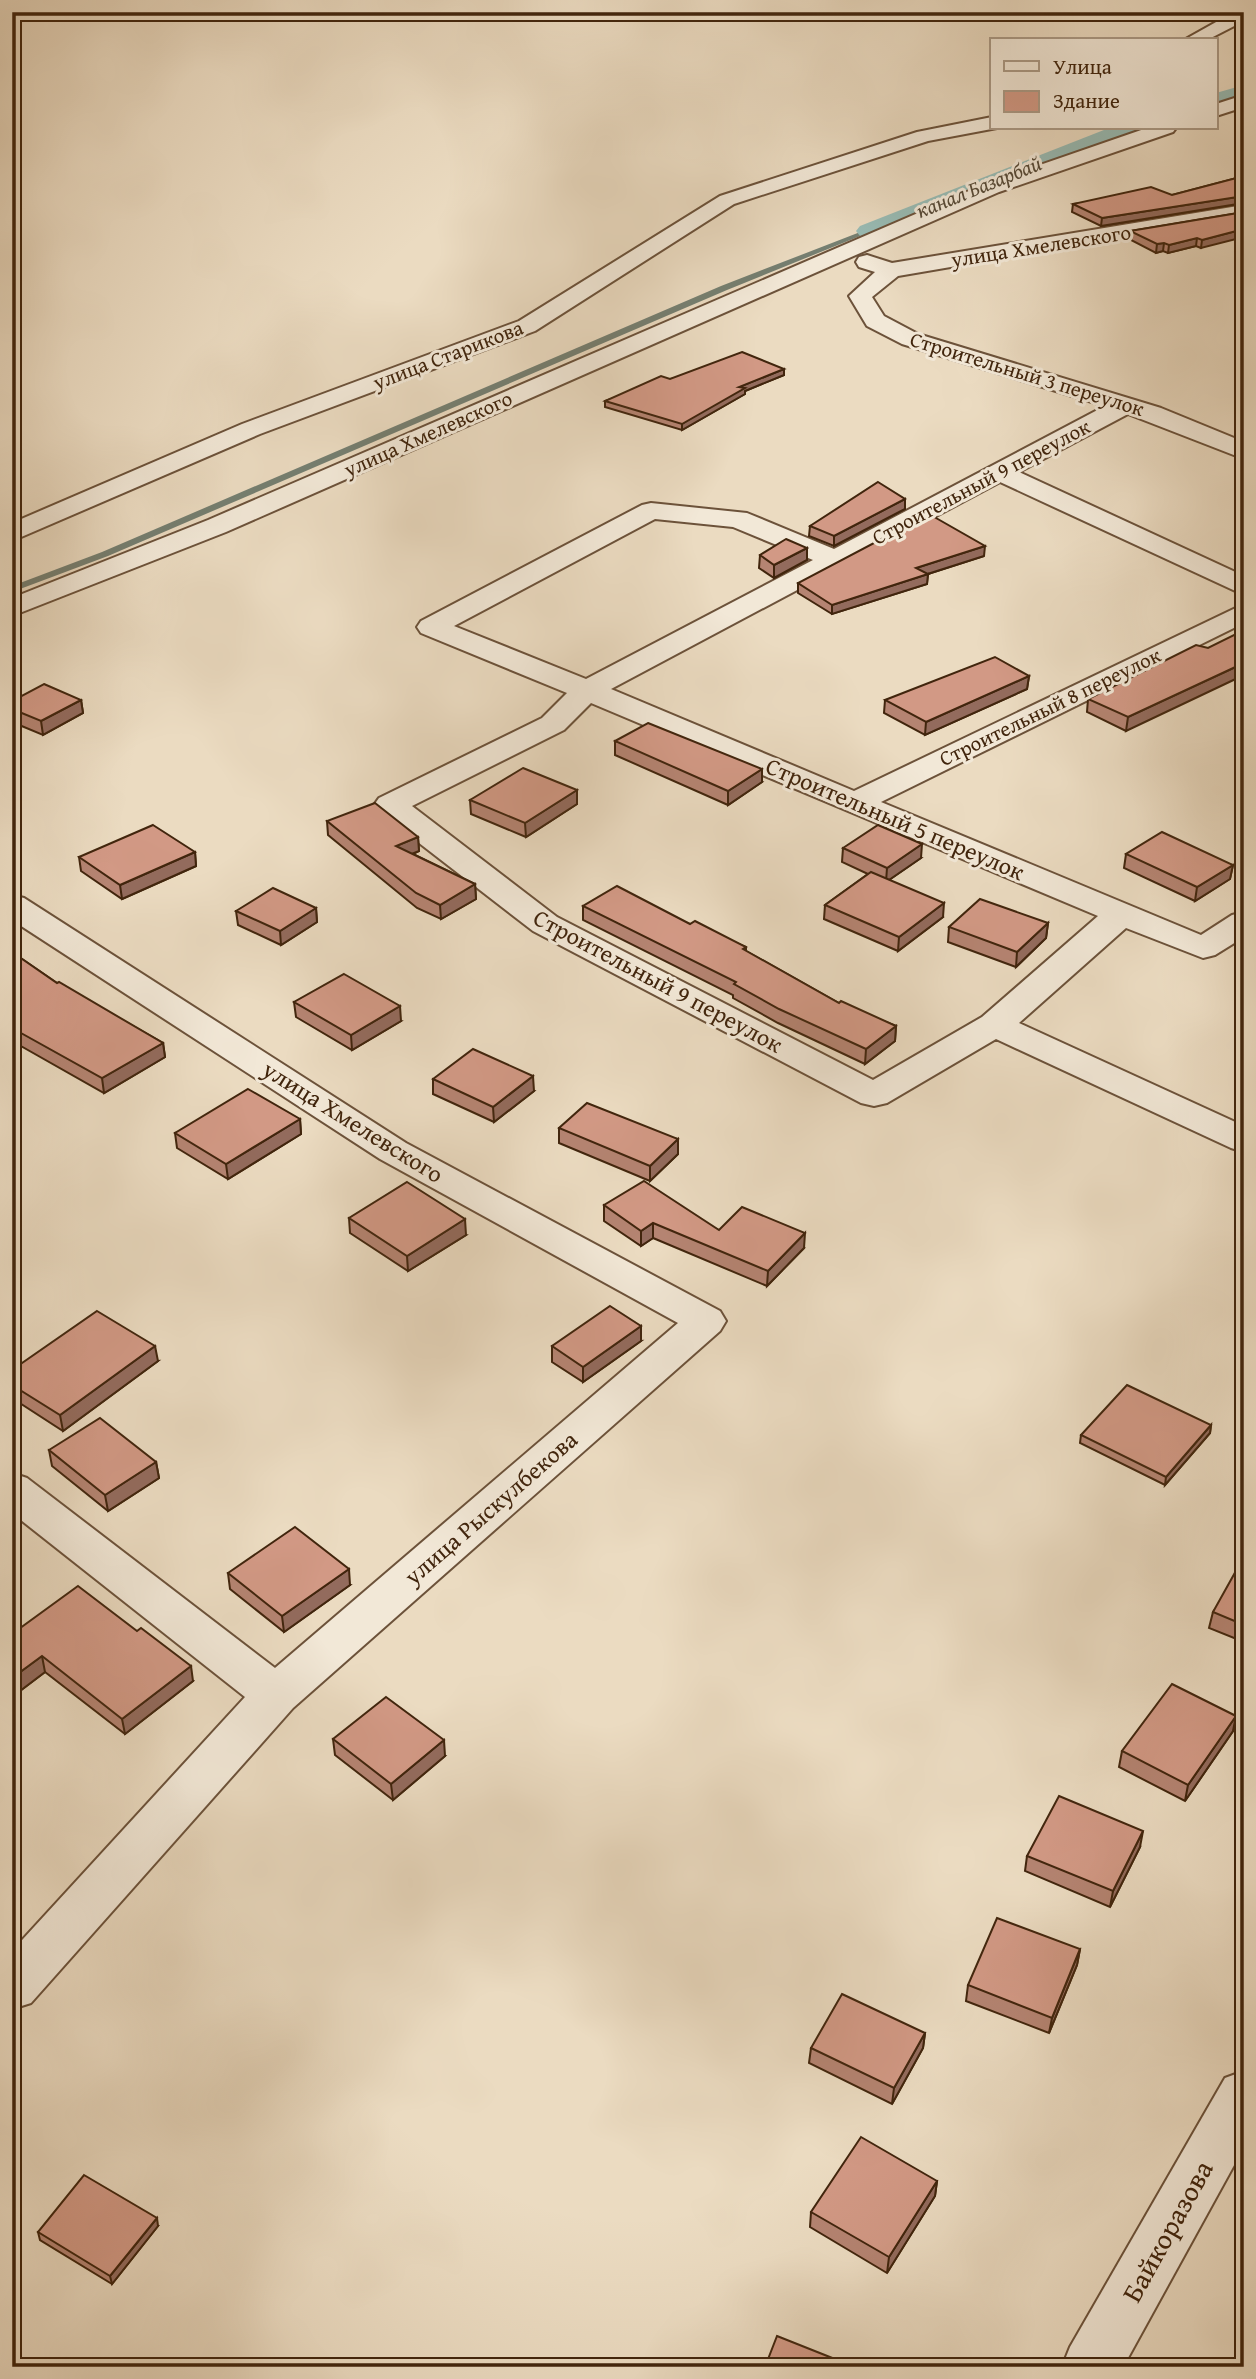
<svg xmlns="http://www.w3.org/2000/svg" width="1256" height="2379" font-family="'Gentium Book Plus',serif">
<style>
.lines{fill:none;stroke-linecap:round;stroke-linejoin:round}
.stream{fill:#757f71;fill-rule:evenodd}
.canal{fill:#98bbb4;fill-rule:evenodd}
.minor-casing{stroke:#6c523a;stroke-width:4}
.tertiary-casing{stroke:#6c523a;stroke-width:4}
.minor{fill:#f2e8d7;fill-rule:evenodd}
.tertiary{fill:#f2e8d7;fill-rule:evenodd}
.wall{fill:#b58472;stroke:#41250d;stroke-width:2}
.shaded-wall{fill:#936b5d;stroke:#41250d;stroke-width:2}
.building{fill:#d29985;stroke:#41250d;stroke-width:2}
.labels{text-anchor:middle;stroke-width:6;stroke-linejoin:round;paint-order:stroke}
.far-water-label{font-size:21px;font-style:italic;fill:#574a37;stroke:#f2e8d7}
.far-street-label{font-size:21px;fill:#41250d;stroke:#f2e8d7}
.street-label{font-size:24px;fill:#41250d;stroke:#f2e8d7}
.near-street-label{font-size:28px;fill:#41250d;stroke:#f2e8d7}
</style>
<rect width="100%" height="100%" fill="#ebdbc1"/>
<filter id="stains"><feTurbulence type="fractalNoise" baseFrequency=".00286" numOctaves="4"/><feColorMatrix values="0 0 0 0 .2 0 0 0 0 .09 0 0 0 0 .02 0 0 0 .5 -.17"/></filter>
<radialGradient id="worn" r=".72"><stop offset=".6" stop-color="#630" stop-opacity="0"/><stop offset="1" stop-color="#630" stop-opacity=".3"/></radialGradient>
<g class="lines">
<polygon class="stream" points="868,229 871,231 870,232 727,290 108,556 12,592 12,586 102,552 721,286"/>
<g class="canal">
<polygon points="1244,85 1244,98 1216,106 1216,93"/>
<polygon points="1109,128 1140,128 1137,133 876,236 860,236 856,231 860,226"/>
</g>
<g class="minor-casing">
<g id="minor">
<polygon points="1234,12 1244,12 1244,21 1207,40 1184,40"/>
<polygon points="1244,95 1244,107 1216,116 1216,104"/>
<polygon points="992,117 992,128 997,128 928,141 734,204 535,331 260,434 12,541 12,523 242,424 519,321 720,196 917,132"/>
<polygon points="1147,128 1176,128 1173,132 999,192 226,532 12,616 12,598 208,520 985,184"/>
<path d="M1244,205V217L898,276L872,297L884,316L918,334L1161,408L1244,442V459L1128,414L1019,472L1244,576V595L1000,482L611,689L854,791L1244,604V623L881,802L1201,935L1232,915L1244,912V937L1215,955L1203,958L1126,928L1019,1023L1244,1126V1152L1231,1148L996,1039L887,1103L874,1106L861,1103L533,931L379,812L374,805L379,798L542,718L567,693L421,633L417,627L421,621L642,505L651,503L747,513L834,549L1105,406L902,344L867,326L849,296L875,272L859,267L856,262L859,257L867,255L892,263ZM655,519L733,527L813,560L586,679L454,626ZM591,703L1098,916L982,1017L873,1080L557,917L412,806L564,730Z"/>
<polygon points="12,895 24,898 406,1143 720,1311 726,1321 720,1331 293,1708 31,2003 12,2009 12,1951 245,1697 12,1513 12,1473 27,1478 275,1668 678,1323 380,1159 12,920"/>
</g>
</g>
<g class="tertiary-casing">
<polygon id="tertiary" points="1244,2071 1244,2147 1123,2367 1062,2367 1070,2347 1225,2078"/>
</g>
<use href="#minor" class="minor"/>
<use href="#tertiary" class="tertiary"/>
</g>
<g class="wall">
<polygon points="1244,176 1244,203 1101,226 1072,212 1073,204 1172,195"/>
<polygon points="1244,212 1201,248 1196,246 1168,253 1163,251 1156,253 1129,239 1130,231"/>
<polygon points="784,369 784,375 745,391 745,394 682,430 605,407 605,401 670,379"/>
<polygon points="905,499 905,509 834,546 809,536 810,526"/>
<polygon points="807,548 807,560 774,578 759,568 760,555"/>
<polygon points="984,556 928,574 927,584 832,614 798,593 798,583"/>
<polygon points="1208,648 1126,731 1087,712 1088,699"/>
<polygon points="1029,676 1027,689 925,735 884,713 885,700"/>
<polygon points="81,700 83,713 43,735 12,722 12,701"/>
<polygon points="615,741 762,782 728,805 615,755"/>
<polygon points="577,790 577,804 526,837 471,814 470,800"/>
<polygon points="327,821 418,837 419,851 413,854 475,884 476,899 441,919 417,908 328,835"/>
<polygon points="843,848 921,858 889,880 943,917 898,951 824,919 825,905 868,874 842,862"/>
<polygon points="195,852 196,866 122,899 81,871 79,857"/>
<polygon points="1126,854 1233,865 1230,879 1195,901 1124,868"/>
<polygon points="583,906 690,924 746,947 746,951 839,1003 896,1026 895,1041 865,1064 778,1023 733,998 733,995 583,920"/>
<polygon points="316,908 317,922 281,945 238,925 236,911"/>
<polygon points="1048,923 1046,938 1016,967 948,942 949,927"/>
<polygon points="12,952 57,983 163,1043 165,1057 104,1093 12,1041"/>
<polygon points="294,1002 401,1021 352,1050 296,1017"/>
<polygon points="433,1079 534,1091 494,1122 433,1094"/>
<polygon points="300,1119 301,1134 228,1179 177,1148 175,1133"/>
<polygon points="559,1128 678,1139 678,1154 650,1181 559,1143"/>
<polygon points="604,1205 719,1230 804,1248 767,1286 653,1238 641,1246 604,1221"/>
<polygon points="349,1218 466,1235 408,1271 350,1233"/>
<polygon points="641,1341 583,1382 552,1362 552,1346"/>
<polygon points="158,1361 63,1431 12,1398 12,1370"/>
<polygon points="1211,1425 1210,1433 1165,1485 1080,1443 1081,1435"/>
<polygon points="49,1450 156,1462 159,1478 108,1511 52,1466"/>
<polygon points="1244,1571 1244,1642 1209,1628 1213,1612"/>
<polygon points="228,1573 350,1585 284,1632 230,1589"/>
<polygon points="12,1634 193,1681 125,1734 45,1672 12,1697"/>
<polygon points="1236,1716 1233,1731 1185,1801 1119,1767 1122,1751"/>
<polygon points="333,1739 445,1756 393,1800 335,1755"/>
<polygon points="1140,1847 1110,1907 1025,1871 1027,1856"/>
<polygon points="1080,1949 1077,1965 1049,2033 966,2001 968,1985"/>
<polygon points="925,2033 923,2048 892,2104 809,2063 811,2048"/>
<polygon points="937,2181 935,2196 887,2273 810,2227 811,2212"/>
<polygon points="158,2226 112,2284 40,2240 38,2232"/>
</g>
<g class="shaded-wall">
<polygon points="1244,196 1244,203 1101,226 1102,218"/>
<polygon points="1244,229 1244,237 1201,248 1202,240"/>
<polygon points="1197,238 1196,246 1168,253 1169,245"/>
<polygon points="1164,243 1163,251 1156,253 1157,244"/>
<polygon points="784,369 784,375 745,391 745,394 682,430 682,424 739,387"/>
<polygon points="905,499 905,509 834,546 834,536"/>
<polygon points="985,546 984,556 915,578 916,568"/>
<polygon points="807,548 807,560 774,578 774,565"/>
<polygon points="928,574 927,584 832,614 832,605"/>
<polygon points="1244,663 1244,675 1126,731 1128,717"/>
<polygon points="1029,676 1027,689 925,735 926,722"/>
<polygon points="81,700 83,713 43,735 41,721"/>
<polygon points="762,769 762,782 728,805 728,791"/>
<polygon points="577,790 577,804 526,837 525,823"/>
<polygon points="418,837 419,851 397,860 396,846"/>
<polygon points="922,844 921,858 886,882 887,868"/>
<polygon points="195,852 196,866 122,899 120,885"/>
<polygon points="1233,865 1230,879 1195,901 1197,887"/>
<polygon points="475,884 476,899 441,919 440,905"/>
<polygon points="944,903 943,917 898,951 899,937"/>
<polygon points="316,908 317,922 281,945 280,931"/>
<polygon points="1048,923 1046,938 1016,967 1017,952"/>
<polygon points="400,1006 401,1021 352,1050 351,1035"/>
<polygon points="896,1026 895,1041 865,1064 866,1049"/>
<polygon points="163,1043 165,1057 104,1093 102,1078"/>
<polygon points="533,1076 534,1091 494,1122 493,1107"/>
<polygon points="300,1119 301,1134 228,1179 226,1164"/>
<polygon points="678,1139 678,1154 650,1181 650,1166"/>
<polygon points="465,1219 466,1235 408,1271 407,1256"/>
<polygon points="653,1223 653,1238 641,1246 641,1231"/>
<polygon points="805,1233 804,1248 767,1286 768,1271"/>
<polygon points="641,1326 641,1341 583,1382 583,1367"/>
<polygon points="155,1346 158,1361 63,1431 60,1415"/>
<polygon points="1211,1425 1210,1433 1165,1485 1166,1477"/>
<polygon points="156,1462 159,1478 108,1511 105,1495"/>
<polygon points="349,1569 350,1585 284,1632 282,1616"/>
<polygon points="42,1656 45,1672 12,1697 12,1678"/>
<polygon points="191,1666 193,1681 125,1734 122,1719"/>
<polygon points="1236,1716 1233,1731 1185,1801 1188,1785"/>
<polygon points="444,1740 445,1756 393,1800 391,1784"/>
<polygon points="1143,1831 1140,1847 1110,1907 1113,1891"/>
<polygon points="1080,1949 1077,1965 1049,2033 1052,2018"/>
<polygon points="925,2033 923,2048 892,2104 894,2088"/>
<polygon points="937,2181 935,2196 887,2273 889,2257"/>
<polygon points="157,2218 158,2226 112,2284 110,2276"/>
</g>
<g class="building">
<polygon points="1244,176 1244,196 1102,218 1073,204 1151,187 1172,195"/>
<polygon points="1244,212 1244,229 1202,240 1197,238 1169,245 1164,243 1157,244 1130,231"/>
<polygon points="742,352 784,369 739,387 745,388 682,424 605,401 661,376 670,379"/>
<polygon points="878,482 905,499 834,536 810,526"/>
<polygon points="929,514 985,546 916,568 928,574 832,605 798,583"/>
<polygon points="786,539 807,548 774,565 760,555"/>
<polygon points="1244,630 1244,663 1128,717 1088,699 1196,645 1208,648"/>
<polygon points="995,657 1029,676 926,722 885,700"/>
<polygon points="44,684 81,700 41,721 12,709 12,701"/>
<polygon points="648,723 762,769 728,791 615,741"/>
<polygon points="523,768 577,790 525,823 470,800"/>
<polygon points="375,803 418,837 396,846 475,884 440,905 416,893 327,821"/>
<polygon points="153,825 195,852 120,885 79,857"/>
<polygon points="878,825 922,844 887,868 843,848"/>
<polygon points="1162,832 1233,865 1197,887 1126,854"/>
<polygon points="871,872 944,903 899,937 825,905"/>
<polygon points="617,886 690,924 695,921 746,947 743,949 839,1003 841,1001 896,1026 866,1049 779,1009 734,984 736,982 583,906"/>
<polygon points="273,888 316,908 280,931 236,911"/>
<polygon points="980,899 1048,923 1017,952 949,927"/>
<polygon points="12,952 57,983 59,982 163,1043 102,1078 12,1028"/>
<polygon points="344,974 400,1006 351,1035 294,1002"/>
<polygon points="473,1049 533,1076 493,1107 433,1079"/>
<polygon points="248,1089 300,1119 226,1164 175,1133"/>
<polygon points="587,1103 678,1139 650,1166 559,1128"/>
<polygon points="644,1181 719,1230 742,1207 805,1233 768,1271 653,1223 641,1231 604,1205"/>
<polygon points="407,1182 465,1219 407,1256 349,1218"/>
<polygon points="610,1306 641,1326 583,1367 552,1346"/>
<polygon points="97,1311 155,1346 60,1415 12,1385 12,1370"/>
<polygon points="1127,1385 1211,1425 1166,1477 1081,1435"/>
<polygon points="100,1418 156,1462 105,1495 49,1450"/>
<polygon points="295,1527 349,1569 282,1616 228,1573"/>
<polygon points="1237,1569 1244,1571 1244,1625 1213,1612"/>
<polygon points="78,1586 137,1631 141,1628 191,1666 122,1719 42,1656 12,1678 12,1634"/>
<polygon points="1172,1684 1236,1716 1188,1785 1122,1751"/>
<polygon points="386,1697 444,1740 391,1784 333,1739"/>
<polygon points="1059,1796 1143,1831 1113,1891 1027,1856"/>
<polygon points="997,1918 1080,1949 1052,2018 968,1985"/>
<polygon points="842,1994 925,2033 894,2088 811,2048"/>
<polygon points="861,2137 937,2181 889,2257 811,2212"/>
<polygon points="84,2175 157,2218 110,2276 38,2232"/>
<polygon points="777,2336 855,2367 765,2367"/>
</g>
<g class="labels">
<g class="far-water-label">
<text transform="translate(979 187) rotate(-22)" y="7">канал Базарбай</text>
</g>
<g class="far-street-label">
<text transform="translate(1041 246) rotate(-9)" y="7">улица Хмелевского</text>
<text transform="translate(448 355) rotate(-21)" y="7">улица Старикова</text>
<text transform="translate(1027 374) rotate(17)" y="7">Строительный 3 переулок</text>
<text transform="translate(428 434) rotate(-24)" y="7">улица Хмелевского</text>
<text transform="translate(981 482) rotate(-28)" y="7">Строительный 9 переулок</text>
<text transform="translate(1050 707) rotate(-26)" y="7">Строительный 8 переулок</text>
</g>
<g class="street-label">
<text transform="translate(895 819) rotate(23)" y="8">Строительный 5 переулок</text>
<text transform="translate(658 981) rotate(28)" y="8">Строительный 9 переулок</text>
<text transform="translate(353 1122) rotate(32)" y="8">улица Хмелевского</text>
<text transform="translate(491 1508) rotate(-41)" y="8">улица Рыскулбекова</text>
</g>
<g class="near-street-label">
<text transform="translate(1167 2231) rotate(-61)" y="10">Байкоразова</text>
</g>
</g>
<rect width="1256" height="2379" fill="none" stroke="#ebdbc1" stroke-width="42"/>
<rect x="14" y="14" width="1228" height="2351" fill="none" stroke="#41250d" stroke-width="3.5"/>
<rect x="21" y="21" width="1214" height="2337" fill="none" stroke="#41250d" stroke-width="2"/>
<rect x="990" y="38" width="228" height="91" fill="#f2e8d7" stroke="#ab9a86" stroke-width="2"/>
<rect x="1004" y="61" width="35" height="10" fill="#f2e8d7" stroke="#ab9a86" stroke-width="2"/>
<text x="1053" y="74" font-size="21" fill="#41250d">Улица</text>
<rect x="1004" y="91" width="35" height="21" fill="#d29985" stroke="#ab9a86" stroke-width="2"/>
<text x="1053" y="108" font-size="21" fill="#41250d">Здание</text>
<rect width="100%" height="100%" filter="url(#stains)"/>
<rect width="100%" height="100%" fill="url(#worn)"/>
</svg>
